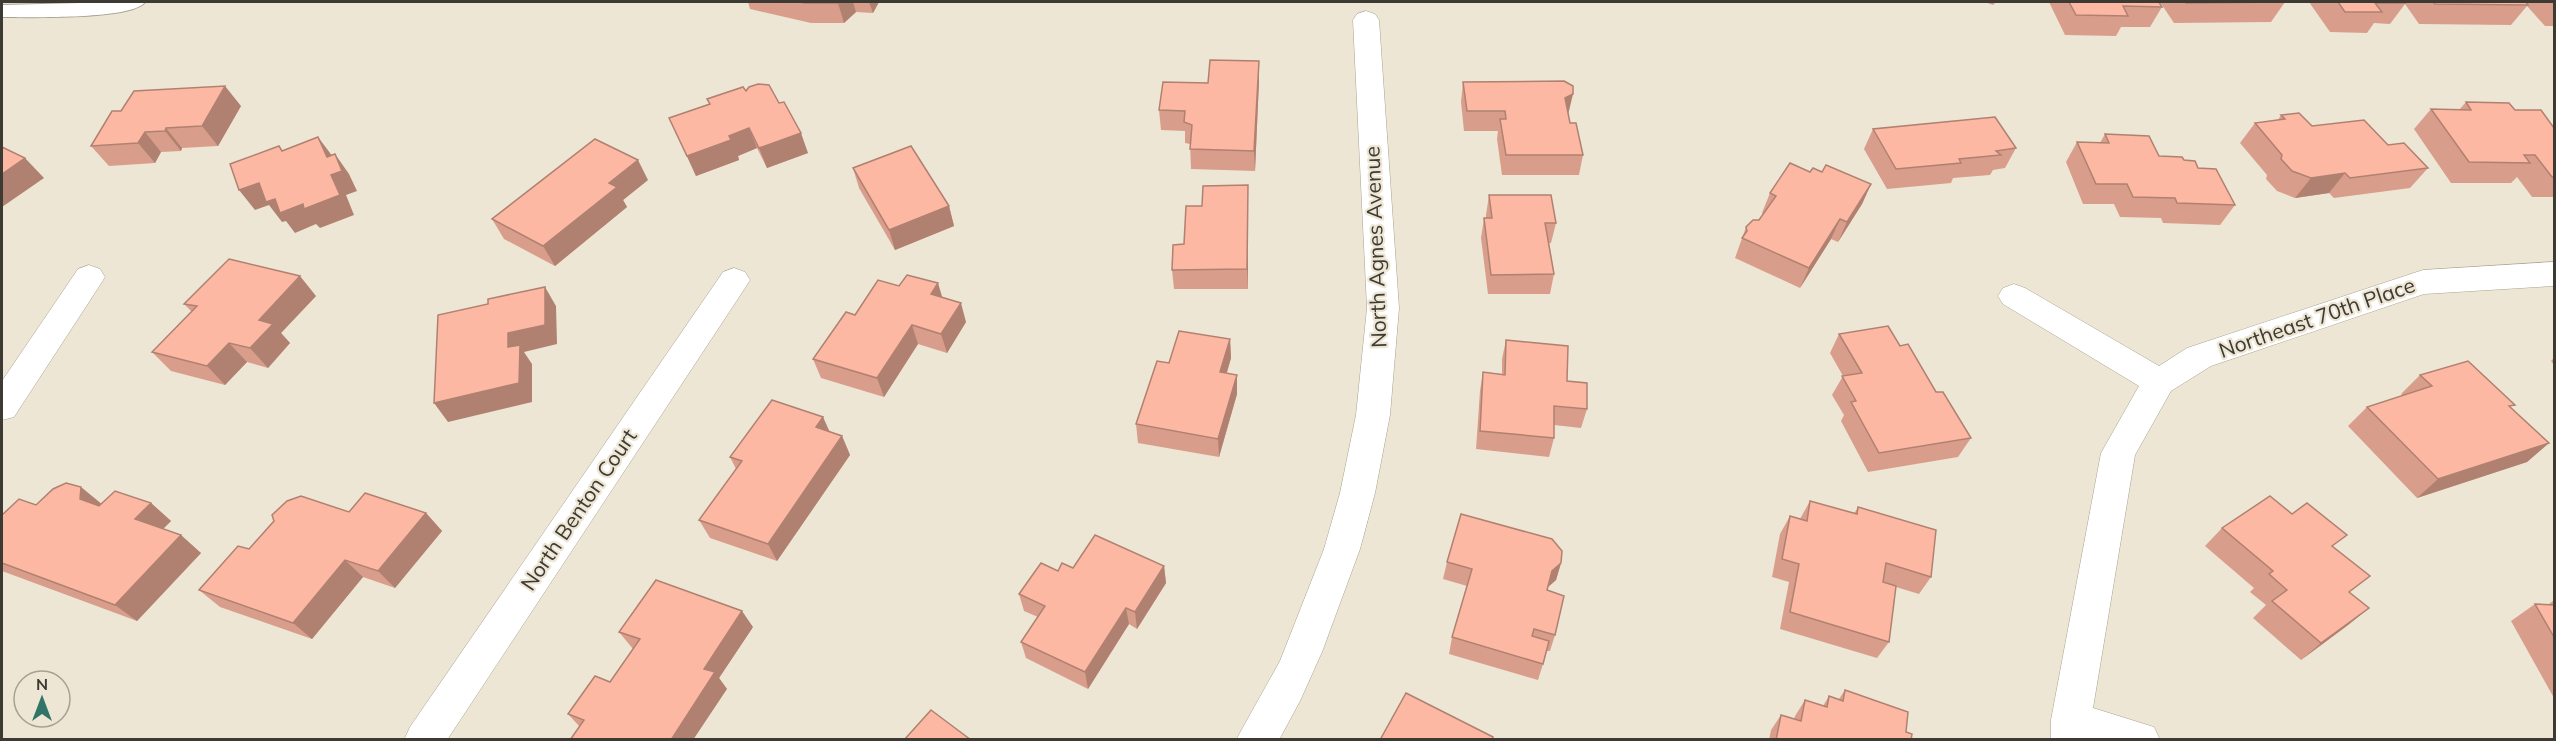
<svg xmlns="http://www.w3.org/2000/svg" width="2556" height="741" font-family="Mulish,sans-serif">
<style>
.lines{fill:none;stroke-linecap:round;stroke-linejoin:round}
.service-casing{stroke:#a9a291;stroke-width:2}
.minor-casing{stroke:#a9a291;stroke-width:1}
.service{fill:#fff;fill-rule:evenodd}
.minor{fill:#fff;fill-rule:evenodd}
.wall{fill:#d99e8b}
.shaded-wall{fill:#b08171}
.building{fill:#fcb8a2;stroke:#b08171;stroke-width:1.5}
.labels{text-anchor:middle;stroke-width:4.5;stroke-linejoin:round;paint-order:stroke}
.street-label{font-size:21px;fill:#3d3a33;stroke:#ede6d4}
</style>
<rect width="100%" height="100%" fill="#ede6d4"/>
<g class="lines">
<g class="service-casing">
<path id="service" d="M120,2H145C133,20 26,17 2,17V5Z"/>
</g>
<g class="minor-casing">
<g id="minor">
<polygon points="1366,11 1375,14 1379,20 1399,308 1390,415 1375,493 1360,549 1322,652 1300,701 1279,740 1236,740 1280,661 1324,549 1340,493 1356,415 1367,308 1353,20 1357,14"/>
<polygon points="2554,262 2554,286 2424,294 2211,366 2171,391 2135,455 2093,708 2154,727 2160,740 2051,740 2051,720 2101,453 2139,386 2003,304 1998,296 2003,288 2014,284 2025,288 2159,366 2187,348 2423,270"/>
<polygon points="89,265 100,269 105,277 100,285 14,417 2,420 2,381 78,269"/>
<polygon points="734,268 745,272 750,280 745,288 447,740 404,740 410,727 723,272"/>
</g>
</g>
<use href="#service" class="service"/>
<use href="#minor" class="minor"/>
</g>
<g class="wall">
<polygon points="748,2 879,2 873,13 856,12 844,23 811,23 750,9"/>
<polygon points="1985,2 1996,2 1993,5"/>
<polygon points="2049,2 2159,2 2162,7 2150,27 2121,27 2116,36 2065,35"/>
<polygon points="2160,2 2285,2 2271,22 2174,23"/>
<polygon points="2309,2 2554,2 2554,26 2545,26 2527,6 2511,25 2419,24 2405,4 2390,24 2374,23 2367,33 2330,32"/>
<polygon points="1259,61 1259,81 1255,171 1191,169 1190,144 1185,143 1185,131 1161,130 1159,110 1208,83"/>
<polygon points="1463,82 1568,115 1570,123 1583,155 1579,175 1502,175 1497,139 1498,131 1464,131 1461,102"/>
<polygon points="746,91 779,103 808,153 767,168 757,148 738,156 739,160 696,176 669,118"/>
<polygon points="2466,102 2515,110 2554,128 2554,197 2532,197 2517,177 2511,183 2451,183 2414,129 2431,109 2459,110"/>
<polygon points="241,106 218,146 182,148 181,151 161,152 155,163 109,166 91,146"/>
<polygon points="2281,115 2312,126 2428,168 2410,188 2334,198 2329,193 2295,198 2277,191 2266,179 2267,175 2240,143 2255,123 2278,120"/>
<polygon points="1873,129 2016,148 2005,168 1993,170 1990,175 1953,178 1951,183 1887,189 1864,149"/>
<polygon points="2105,134 2159,156 2184,160 2198,168 2235,205 2220,225 2163,223 2161,218 2120,217 2114,204 2083,204 2066,162 2077,142 2100,143"/>
<polygon points="853,168 949,206 954,226 895,250 859,188"/>
<polygon points="1810,172 1822,172 1871,184 1862,204 1838,242 1831,239 1800,288 1735,258 1746,227 1759,220 1763,214 1762,213 1770,193"/>
<polygon points="648,180 623,200 627,207 555,266 504,239 492,219"/>
<polygon points="1489,195 1556,223 1551,243 1549,243 1554,274 1550,294 1488,294 1481,238 1484,218 1486,218 1486,215"/>
<polygon points="1248,205 1248,289 1174,289 1172,270 1184,244"/>
<polygon points="316,296 281,333 290,343 268,368 247,362 225,385 171,371 152,352 192,312 184,304"/>
<polygon points="942,297 966,322 947,353 918,344 884,397 821,378 813,359 855,315"/>
<polygon points="1839,334 1900,346 1971,438 1958,457 1868,472 1841,421 1844,415 1832,395 1843,376 1830,353"/>
<polygon points="1230,339 1231,358 1227,373 1237,375 1237,394 1219,457 1138,443 1136,424 1169,363"/>
<polygon points="1506,340 1567,381 1587,409 1581,428 1554,425 1554,438 1549,457 1476,449 1480,391 1483,372 1502,374 1502,359"/>
<polygon points="2554,358 2554,365 2551,361"/>
<polygon points="2420,375 2511,408 2549,443 2527,462 2417,498 2348,426 2367,407 2403,396 2401,394"/>
<polygon points="823,417 830,432 842,436 850,455 777,561 710,538 699,520 736,469 730,457"/>
<polygon points="1810,501 1854,514 1858,507 1931,577 1919,594 1896,587 1889,642 1877,658 1780,629 1789,582 1772,577 1780,534 1790,516 1800,519"/>
<polygon points="151,503 171,521 163,529 201,553 137,621 2,571 2,515 36,505"/>
<polygon points="349,512 426,513 442,531 395,588 363,577 312,639 220,607 199,590"/>
<polygon points="2222,528 2334,547 2350,593 2369,608 2348,625 2301,660 2253,618 2266,605 2250,592 2254,588 2205,546"/>
<polygon points="1447,562 1561,563 1556,580 1548,587 1547,590 1555,635 1550,651 1547,651 1538,680 1449,654 1452,637 1467,586 1443,579"/>
<polygon points="1164,566 1166,583 1137,629 1129,624 1088,689 1026,658 1021,642 1038,617 1024,611 1019,594 1073,568"/>
<polygon points="2554,600 2554,698 2511,621 2535,604 2549,604"/>
<polygon points="753,627 719,678 727,689 579,726 568,714 610,682 633,649 619,632"/>
<polygon points="1845,690 1906,732 1911,740 1769,740 1771,730 1781,715 1794,719 1795,716 1805,700 1823,706 1829,696 1839,699"/>
</g>
<g class="shaded-wall">
<polygon points="839,2 853,2 856,12 844,23 838,3"/>
<polygon points="869,2 879,2 873,13"/>
<polygon points="1259,61 1259,81 1255,171 1254,151"/>
<polygon points="225,86 241,106 218,146 202,126"/>
<polygon points="1573,94 1568,115 1565,98"/>
<polygon points="166,128 182,148 181,151 165,131"/>
<polygon points="749,128 757,148 738,156 739,160 696,176 687,156 729,136"/>
<polygon points="145,132 161,152 155,163 138,143"/>
<polygon points="801,133 808,153 767,168 759,148"/>
<polygon points="318,137 333,157 335,154 349,174 357,191 346,195 354,215 320,228 316,224 295,233 286,221 282,222 269,205 255,210 239,190 259,183 331,175 327,157"/>
<polygon points="25,158 44,178 2,207 2,174"/>
<polygon points="638,160 648,180 623,200 627,207 555,266 543,246 609,183"/>
<polygon points="2345,173 2329,193 2295,198 2311,178"/>
<polygon points="1871,184 1862,204 1838,242 1847,222"/>
<polygon points="1248,185 1248,289 1247,269"/>
<polygon points="949,206 954,226 895,250 889,230"/>
<polygon points="1840,219 1831,239 1800,288 1809,268"/>
<polygon points="300,276 316,296 281,333 290,343 268,368 250,348 259,320"/>
<polygon points="938,283 944,303 931,294"/>
<polygon points="545,287 556,306 557,344 524,352 532,364 532,402 448,422 434,403 508,333"/>
<polygon points="961,303 966,322 947,353 941,334"/>
<polygon points="912,325 918,344 884,397 877,378"/>
<polygon points="1230,339 1231,358 1221,391 1220,372"/>
<polygon points="229,343 247,362 225,385 207,366"/>
<polygon points="1237,375 1237,394 1219,457 1218,439"/>
<polygon points="823,417 831,436 816,427"/>
<polygon points="842,436 850,455 777,561 768,544"/>
<polygon points="2549,443 2527,462 2417,498 2438,479"/>
<polygon points="81,487 103,505 102,517 80,499"/>
<polygon points="151,503 171,521 156,536 135,519"/>
<polygon points="426,513 442,531 395,588 378,571"/>
<polygon points="181,535 201,553 137,621 115,605"/>
<polygon points="345,560 363,577 312,639 293,623"/>
<polygon points="1561,563 1556,580 1547,588 1552,571"/>
<polygon points="1164,566 1166,583 1137,629 1135,612"/>
<polygon points="1126,608 1129,624 1088,689 1085,672"/>
<polygon points="2369,608 2348,625 2301,660 2321,643"/>
<polygon points="742,611 753,627 719,678 727,689 693,740 671,740 704,669"/>
</g>
<g class="building">
<polygon points="799,2 839,2 838,3 805,3"/>
<polygon points="2069,2 2159,2 2162,7 2123,6 2128,16 2076,15"/>
<polygon points="2185,2 2285,2 2186,3"/>
<polygon points="2338,2 2404,2 2405,3 2375,3 2382,12 2345,12"/>
<polygon points="2433,2 2526,2 2528,5 2435,4"/>
<polygon points="1210,60 1259,61 1254,151 1190,149 1192,125 1184,122 1185,111 1159,110 1163,82 1208,83"/>
<polygon points="1564,81 1573,86 1573,94 1565,98 1570,123 1576,123 1583,155 1506,155 1500,119 1506,119 1505,111 1467,111 1463,82"/>
<polygon points="758,84 769,85 779,103 784,102 801,133 759,148 749,128 729,136 731,140 687,156 669,118 710,104 707,99 743,87 746,91 749,87"/>
<polygon points="225,86 202,126 166,128 165,131 145,132 138,143 91,146 112,111 121,111 134,91"/>
<polygon points="2466,102 2509,103 2515,110 2541,110 2554,128 2554,177 2552,177 2535,155 2524,155 2530,163 2469,162 2431,109 2471,110"/>
<polygon points="2299,113 2312,126 2364,120 2388,145 2404,143 2428,168 2350,178 2345,173 2311,178 2292,171 2281,159 2282,155 2255,123 2285,119 2281,115"/>
<polygon points="1995,117 2016,148 1996,151 2001,155 1959,159 1961,163 1896,169 1873,129"/>
<polygon points="2105,134 2149,136 2159,156 2182,157 2184,160 2195,161 2198,168 2216,169 2235,205 2177,203 2175,198 2133,197 2127,184 2096,184 2077,142 2109,143"/>
<polygon points="318,137 327,157 335,154 342,171 331,175 340,195 304,209 303,204 280,213 275,199 266,202 259,183 239,190 230,164 279,146 282,151"/>
<polygon points="595,139 638,160 609,183 617,187 543,246 492,219"/>
<polygon points="911,146 949,206 889,230 853,168"/>
<polygon points="2,147 25,158 2,174"/>
<polygon points="1790,163 1810,172 1813,168 1822,172 1826,165 1871,184 1847,222 1840,219 1809,268 1742,238 1747,231 1746,227 1753,220 1759,220 1776,196 1770,193"/>
<polygon points="1248,185 1247,269 1172,270 1173,245 1184,244 1186,206 1202,206 1203,186"/>
<polygon points="1489,195 1551,195 1556,223 1545,223 1554,274 1491,275 1484,218 1492,218"/>
<polygon points="229,259 300,276 259,320 273,324 250,348 229,343 207,366 152,352 197,306 184,304"/>
<polygon points="907,275 938,283 931,294 961,303 941,334 912,325 877,378 813,359 846,312 855,315 878,280 899,286"/>
<polygon points="545,287 545,325 508,333 508,347 520,345 519,383 434,403 438,315 488,304 488,299"/>
<polygon points="1888,326 1900,346 1908,344 1936,392 1943,392 1971,438 1879,453 1851,402 1856,401 1842,376 1862,373 1839,334"/>
<polygon points="1179,331 1230,339 1220,372 1237,375 1218,439 1136,424 1157,361 1169,363"/>
<polygon points="1506,340 1568,346 1567,381 1587,383 1587,409 1554,406 1554,438 1480,431 1483,372 1505,375"/>
<polygon points="2468,361 2515,405 2509,406 2549,443 2438,479 2367,407 2432,386 2420,375"/>
<polygon points="772,400 823,417 816,427 842,436 768,544 699,520 742,461 730,457"/>
<polygon points="66,483 81,487 80,499 99,506 115,491 151,503 135,519 181,535 115,605 2,563 2,515 19,499 36,505 53,489"/>
<polygon points="365,493 426,513 378,571 345,560 293,623 199,590 238,546 249,549 274,521 272,515 287,501 301,496 349,512"/>
<polygon points="2270,496 2292,514 2307,503 2347,535 2332,546 2370,576 2349,592 2369,608 2321,643 2272,601 2287,590 2269,574 2273,571 2222,528"/>
<polygon points="1810,501 1857,514 1858,507 1936,530 1931,577 1886,563 1883,582 1896,586 1889,642 1790,612 1799,564 1782,559 1790,516 1807,521"/>
<polygon points="1461,514 1552,539 1562,551 1561,563 1552,571 1547,590 1564,596 1555,635 1534,629 1532,636 1549,641 1543,664 1452,637 1472,569 1447,562"/>
<polygon points="1095,535 1164,566 1135,612 1126,608 1085,672 1021,642 1045,606 1019,594 1041,563 1058,571 1062,563 1073,568"/>
<polygon points="656,580 742,611 704,669 715,672 671,740 570,740 584,720 568,714 595,676 610,682 640,639 619,632"/>
<polygon points="2535,604 2554,605 2554,637"/>
<polygon points="1845,690 1908,712 1906,732 1912,734 1911,740 1776,740 1781,715 1801,721 1805,700 1827,707 1829,696 1843,701"/>
<polygon points="1406,693 1493,737 1492,740 1380,740"/>
<polygon points="931,710 971,740 904,740"/>
</g>
<g class="labels">
<g class="street-label">
<text transform="translate(1376 247) rotate(-92)" y="7">North Agnes Avenue</text>
<text transform="translate(2317 318) rotate(-19)" y="7">Northeast 70th Place</text>
<text transform="translate(579 510) rotate(-56)" y="7">North Benton Court</text>
</g>
</g>
<rect width="2556" height="741" fill="none" stroke="#3d3a33" stroke-width="6"/>
<g transform="translate(42 699)"><circle r="28" fill="#ede6d4" stroke="#a7a194" stroke-width="1.5"/>
<path d="M0-4.5L10 22L0 15L-10 22Z" fill="#317568"/>
<text y="-9" font-size="16" font-weight="bold" text-anchor="middle" fill="#3d3a33">N</text>
</g>
</svg>
